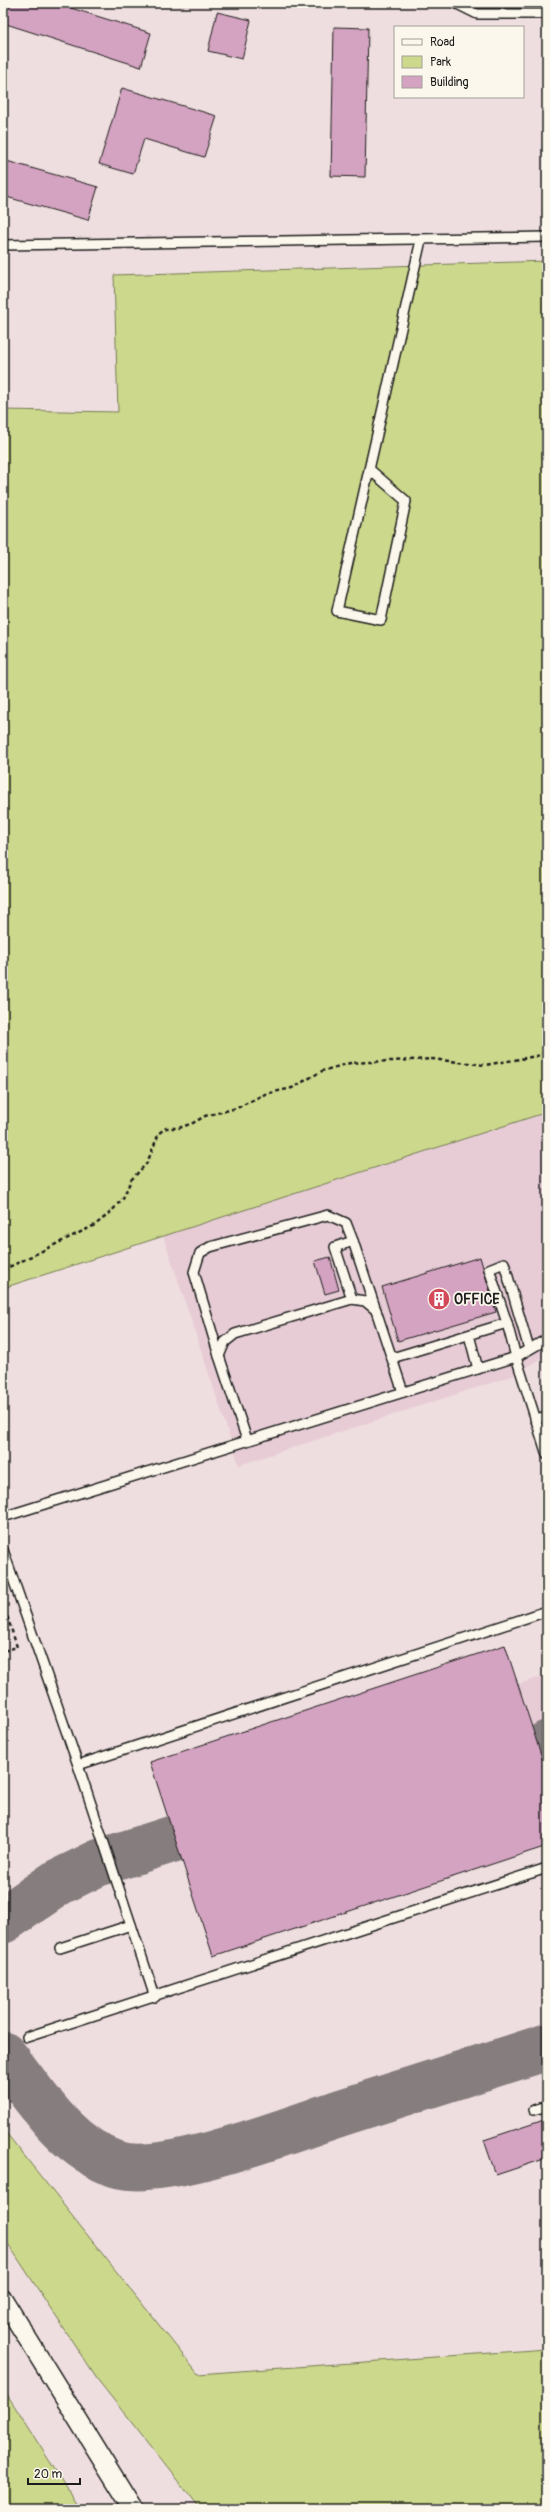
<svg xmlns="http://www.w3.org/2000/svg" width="550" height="2512" font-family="Pangolin,sans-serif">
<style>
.built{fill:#e7ccd6}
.green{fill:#ccd98c;stroke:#747a54}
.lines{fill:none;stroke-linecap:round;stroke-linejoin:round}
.taxiway{stroke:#867d7e;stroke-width:47}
.building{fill:#d4a3c1;stroke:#1c1c1c}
.service-casing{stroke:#1c1c1c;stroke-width:12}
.minor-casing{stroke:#1c1c1c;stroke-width:21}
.path{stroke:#1c1c1c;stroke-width:2.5;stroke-dasharray:4 3;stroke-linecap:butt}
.service{stroke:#fbf7ec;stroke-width:9}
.minor{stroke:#fbf7ec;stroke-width:18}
.labels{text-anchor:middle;stroke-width:3.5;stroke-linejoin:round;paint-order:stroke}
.poi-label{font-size:14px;font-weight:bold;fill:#1c1c1c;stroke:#fbf7ec;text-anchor:start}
</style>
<rect width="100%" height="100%" fill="#efdedf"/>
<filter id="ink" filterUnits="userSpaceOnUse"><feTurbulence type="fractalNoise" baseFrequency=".025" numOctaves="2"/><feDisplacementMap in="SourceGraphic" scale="8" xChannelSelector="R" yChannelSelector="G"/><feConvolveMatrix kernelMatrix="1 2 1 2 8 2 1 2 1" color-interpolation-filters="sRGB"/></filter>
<g filter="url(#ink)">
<g class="built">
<polygon points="547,1108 547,1355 512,1376 239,1465 163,1235"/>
<polygon points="547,1675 547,1775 516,1685"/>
</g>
<g class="green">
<polygon points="547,261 547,1112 3,1288 3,410 118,412 114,275"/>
<polygon points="3,2129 198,2374 547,2349 547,2509 200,2509 97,2379 3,2236"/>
<polygon points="3,2388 80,2509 3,2509"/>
</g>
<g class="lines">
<g class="taxiway">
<polyline points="547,1744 537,1756 547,1755"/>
<polyline points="3,1920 57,1883 98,1863 173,1839"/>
<path d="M3,2055C35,2095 65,2147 116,2164C163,2180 293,2128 343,2112C411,2090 479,2068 547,2047"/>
</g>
</g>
<g class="building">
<polygon points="3,3 55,3 151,33 141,67 3,23"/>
<polygon points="217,12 251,20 242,59 208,51"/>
<polygon points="334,27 368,28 365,177 331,176"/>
<polygon points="122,88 217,116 204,157 144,139 133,174 99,164"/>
<polygon points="3,160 98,187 88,220 3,196"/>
<polygon points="330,1257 339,1290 325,1294 315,1261"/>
<polygon points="480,1257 496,1312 398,1341 382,1287"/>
<polygon points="505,1645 547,1773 547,1846 213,1956 150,1762"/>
<polygon points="547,2119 547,2158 496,2175 484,2140"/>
</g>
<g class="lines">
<g class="service-casing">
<g id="service">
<polyline points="455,3 477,14 547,14"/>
<polyline points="3,245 547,237"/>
<polyline points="369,469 406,501 381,620 337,611 421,240"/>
<polyline points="352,1299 335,1247 353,1241 403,1392"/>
<polyline points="507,1323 516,1357 547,1339"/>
<polyline points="469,1335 478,1369"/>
<polyline points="219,1356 225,1342 235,1334 352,1299 365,1301 376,1310"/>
<polyline points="392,1358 507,1323 489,1269 504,1263 529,1349"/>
<polyline points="535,1419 547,1416"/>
<polyline points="247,1440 219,1356 194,1272 200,1253 210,1247 328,1215 346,1223 353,1241"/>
<polyline points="3,1517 516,1357 547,1455"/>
<polyline points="3,1550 78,1765 155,1997"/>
<polyline points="78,1765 547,1611"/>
<polyline points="60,1948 131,1925"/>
<polyline points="27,2037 547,1868"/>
<polyline points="534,2110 547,2106"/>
</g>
</g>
<g class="minor-casing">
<polyline id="minor" points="3,2299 133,2509"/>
</g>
<g class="path">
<polyline points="3,1270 95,1225 111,1212 123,1198 131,1180 147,1163 159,1133 166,1128 179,1128 193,1123 205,1116 237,1108 265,1094 292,1088 322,1071 350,1063 432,1059 485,1065 537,1056 547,1051"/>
<polyline points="3,1603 17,1647 3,1651"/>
</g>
<use href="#service" class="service"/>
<use href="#minor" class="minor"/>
</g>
</g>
<defs>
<g id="building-disc" transform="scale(1.15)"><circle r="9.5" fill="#d1495b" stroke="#fbf7ec"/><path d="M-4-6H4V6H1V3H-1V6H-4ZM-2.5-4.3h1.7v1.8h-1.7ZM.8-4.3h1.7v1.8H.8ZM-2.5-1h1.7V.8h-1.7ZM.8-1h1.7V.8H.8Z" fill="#fff"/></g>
</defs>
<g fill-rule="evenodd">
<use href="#building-disc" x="439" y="1299"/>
</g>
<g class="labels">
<g class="poi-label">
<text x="454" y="1304">OFFICE</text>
</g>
</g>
<rect width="550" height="2512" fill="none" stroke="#fbf7ec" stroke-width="16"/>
<rect x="8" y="8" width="534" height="2496" fill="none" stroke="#1c1c1c" stroke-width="1.5" filter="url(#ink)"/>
<rect x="394" y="26" width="130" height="72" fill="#fbf7ec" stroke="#a29f99"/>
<rect x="402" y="39" width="20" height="6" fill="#fbf7ec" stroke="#a29f99"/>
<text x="430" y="46" font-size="12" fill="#1c1c1c">Road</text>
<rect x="402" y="56" width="20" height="12" fill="#ccd98c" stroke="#a29f99"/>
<text x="430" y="66" font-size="12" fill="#1c1c1c">Park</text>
<rect x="402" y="76" width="20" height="12" fill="#d4a3c1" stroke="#a29f99"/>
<text x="430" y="86" font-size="12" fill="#1c1c1c">Building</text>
<path d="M28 2478v6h52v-6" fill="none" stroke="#1c1c1c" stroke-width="2"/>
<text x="34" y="2478" font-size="12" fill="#1c1c1c" stroke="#fbf7ec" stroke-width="3" paint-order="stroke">20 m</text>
</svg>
